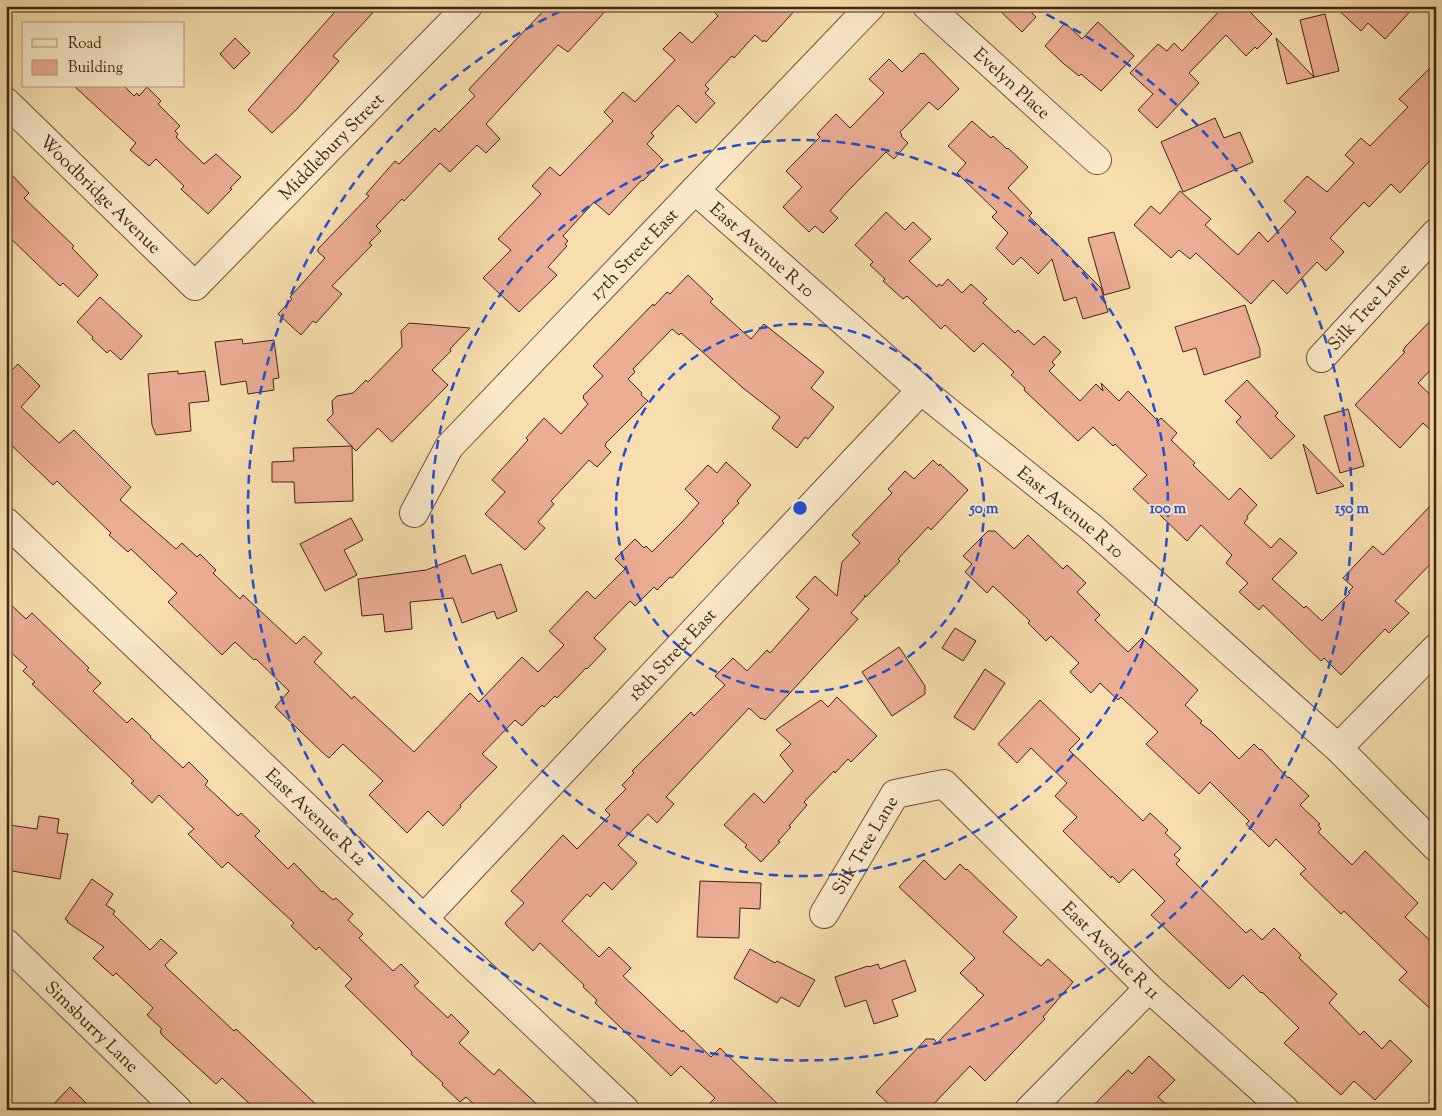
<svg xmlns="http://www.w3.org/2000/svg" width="1442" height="1116" font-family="'Sorts Mill Goudy',serif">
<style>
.building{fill:#ecad95;stroke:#412412}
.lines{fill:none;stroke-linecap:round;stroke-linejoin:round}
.minor-casing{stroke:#6f5239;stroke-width:30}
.minor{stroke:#faeaca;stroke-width:28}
.ring{fill:none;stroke:#1d4ed8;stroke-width:2.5;stroke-dasharray:9 6}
.labels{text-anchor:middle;stroke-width:4;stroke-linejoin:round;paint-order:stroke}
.street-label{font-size:18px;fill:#412412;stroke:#faeaca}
.centre{fill:#1d4ed8;stroke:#faeaca;stroke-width:2.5}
.ring-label{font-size:15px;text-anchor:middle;font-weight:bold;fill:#1d4ed8;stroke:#faeaca;stroke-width:4;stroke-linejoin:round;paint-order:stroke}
</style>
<rect width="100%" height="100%" fill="#f8deae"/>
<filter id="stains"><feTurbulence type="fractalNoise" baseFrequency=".004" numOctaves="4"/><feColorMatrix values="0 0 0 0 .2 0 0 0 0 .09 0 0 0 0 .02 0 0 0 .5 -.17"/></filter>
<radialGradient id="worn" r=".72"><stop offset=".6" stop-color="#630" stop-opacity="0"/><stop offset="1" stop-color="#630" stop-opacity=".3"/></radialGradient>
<g class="building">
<polygon points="340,6 379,6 333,56 339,61 297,109 272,133 248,110"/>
<polygon points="548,6 610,6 568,52 558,45 486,124 500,139 486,153 477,145 450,172 440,163 404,201 402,199 376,226 381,231 369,243 372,245 332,286 342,294 316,323 313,321 301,335 278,314 292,299 290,297 325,258 318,252 318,249 369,196 366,194 395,161 399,164 435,128 439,132 475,96 469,90 470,88"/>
<polygon points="708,6 799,6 766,42 764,40 763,42 755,35 734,58 732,56 705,85 709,89 705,93 715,103 696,123 678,105 651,133 654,136 647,144 663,160 643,181 642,180 609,215 594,202 563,236 568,241 565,244 567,246 548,267 557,275 519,312 483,278 511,250 498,239 541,194 532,186 550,167 560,176 613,121 604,112 623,92 635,102 675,60 663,49 680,32 692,43 718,16"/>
<polygon points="995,6 1025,6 1036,17 1022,32"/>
<polygon points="1224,6 1244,6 1272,34 1257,49 1255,47 1246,56 1226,35 1189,73 1199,83 1157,128 1138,110 1153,94 1130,73 1158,44 1167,51 1174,43 1182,51"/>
<polygon points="1334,6 1415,6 1385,39 1368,23 1361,31"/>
<polygon points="1325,14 1339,71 1287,84 1276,38 1314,77 1300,20"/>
<polygon points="1098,22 1134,56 1101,91 1081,74 1079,76 1064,64 1045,46 1065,23 1082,39"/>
<polygon points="235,38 250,53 234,69 220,54"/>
<polygon points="921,53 922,54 924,53 959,89 938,110 929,102 900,132 902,135 901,136 908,143 894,159 886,152 847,192 830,211 838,218 823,233 815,226 809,232 783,207 802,187 786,171 820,137 817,134 836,114 850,128 884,93 869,79 889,59 902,72"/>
<polygon points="1436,62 1436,154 1400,193 1391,184 1369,207 1364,202 1330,238 1344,252 1326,271 1317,262 1287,294 1273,280 1251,304 1196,253 1190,259 1179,250 1171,258 1134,225 1151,206 1160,214 1180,191 1211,219 1205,225 1238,255 1259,232 1268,242 1296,212 1284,201 1307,176 1327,192 1354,163 1345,155 1361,138 1370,146 1408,107 1399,99"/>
<polygon points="74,86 124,86 134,96 137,93 139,96 147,87 161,101 158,104 180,126 175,131 178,134 176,137 204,164 216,154 241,177 230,188 232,189 208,214 181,189 184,186 156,159 149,166 130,150 136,143"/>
<polygon points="1215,118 1224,138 1240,132 1253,162 1183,192 1161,142"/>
<polygon points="972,121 991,138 993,136 1007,149 1008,148 1028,167 1008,188 1032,213 1029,216 1101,288 1108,312 1083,319 1076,297 1064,301 1052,259 1038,274 1021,257 1013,265 996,248 1008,233 992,217 997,212 957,173 966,163 948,146"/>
<polygon points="6,169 29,193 24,198 74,246 72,248 98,275 78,297 63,283 60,286 6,234"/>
<polygon points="886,212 905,230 913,222 931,239 909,261 937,287 939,284 942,286 948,279 962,293 971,284 987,299 983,303 1015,333 1018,330 1034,345 1044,336 1061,352 1052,362 1055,365 1049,371 1080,401 1096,384 1103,391 1101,383 1119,401 1128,391 1158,421 1161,418 1177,433 1171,440 1195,463 1193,465 1229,500 1240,488 1257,505 1247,516 1248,518 1244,523 1271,548 1280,538 1297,553 1272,579 1304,608 1306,606 1322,621 1350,593 1348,592 1353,587 1343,578 1373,546 1383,555 1436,500 1436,558 1395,601 1409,613 1389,633 1385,629 1341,675 1324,658 1321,661 1263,605 1259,610 1239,592 1248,583 1226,563 1232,555 1201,525 1187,541 1133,489 1147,475 1115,444 1113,446 1093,427 1078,441 1024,390 1025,388 1011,375 1014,372 983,343 974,352 945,325 941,329 907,296 903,299 883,281 885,279 870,265 873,262 855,245"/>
<polygon points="1114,232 1130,288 1104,295 1088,238"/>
<polygon points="688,275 713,299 710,302 751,339 764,324 824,372 811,388 834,407 808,439 805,437 797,448 772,428 780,417 743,388 681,333 679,335 672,329 633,369 635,372 628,379 642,393 641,395 648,401 606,443 605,446 611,452 597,467 589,460 551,501 554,504 538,522 545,528 525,550 485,514 505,492 492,480 528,440 526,438 544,418 561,434 588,404 583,398 584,397 583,396 603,376 593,366 653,304 654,306 667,292 670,294"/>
<polygon points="100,297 142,336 121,360 110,350 107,353 92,339 93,337 77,322"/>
<polygon points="1245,305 1260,349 1260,357 1204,375 1196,348 1183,352 1175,327"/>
<polygon points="1436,315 1436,364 1418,383 1436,400 1436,435 1423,423 1400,448 1355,405 1405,352 1403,351 1405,347"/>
<polygon points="409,323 470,328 450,349 451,351 432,370 448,385 392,442 378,428 356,451 327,420 333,414 332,401 337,396 353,393 366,380 368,382 402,347 401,331"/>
<polygon points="242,339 243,344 274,340 279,378 273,379 274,390 248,394 246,381 221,385 215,342"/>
<polygon points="18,364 40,386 21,407 59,443 74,430 131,487 120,500 176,549 182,543 197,557 200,554 216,570 213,573 240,599 243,595 296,644 304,636 322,653 314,662 352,699 354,696 414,752 470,693 479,702 522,657 538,672 564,645 549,631 587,591 595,599 625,569 615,559 635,539 644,548 646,546 652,552 684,520 699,503 685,489 708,465 717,473 726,462 751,485 737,501 739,503 722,521 724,523 672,578 670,577 657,590 654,587 635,606 630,601 594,638 606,649 587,669 586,668 557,698 555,696 544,707 542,705 522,726 515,720 482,754 497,767 460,805 461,807 443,826 428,811 407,833 369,795 383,781 343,744 329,758 323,753 275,707 289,691 256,659 254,660 235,642 222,655 168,602 177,593 131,549 128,552 109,535 111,533 57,481 53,485 6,440 6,376"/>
<polygon points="178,371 178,374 205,371 209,401 189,403 191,431 156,435 152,425 148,374"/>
<polygon points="1247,380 1278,413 1275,416 1295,436 1271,459 1236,422 1241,417 1225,401"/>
<polygon points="1348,409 1364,466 1340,473 1324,416"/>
<polygon points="1303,444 1344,486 1317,494"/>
<polygon points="352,446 353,501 295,503 294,482 272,482 272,462 294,461 293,448"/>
<polygon points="933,460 939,466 940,464 968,490 931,530 928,527 898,559 900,561 866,597 864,595 865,597 851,613 858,619 765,720 762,718 761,719 749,708 666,797 674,804 657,823 648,814 618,845 637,863 612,890 604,882 590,897 587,894 562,921 599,957 609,947 631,968 623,976 682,1032 683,1030 711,1057 720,1048 784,1110 703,1110 715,1098 681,1066 671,1076 595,1003 597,1000 583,987 584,985 540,943 533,951 507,926 505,923 524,903 511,891 563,835 577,849 610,815 605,810 626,789 622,785 634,773 632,771 691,712 694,716 725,685 715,676 733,658 747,671 767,650 770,653 809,609 796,597 815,576 837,596 842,562 860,543 852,535 892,493 888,489 905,471 914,479"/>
<polygon points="351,518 363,540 344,550 357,575 325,591 300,544"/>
<polygon points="988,531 995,531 1014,549 1028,535 1063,569 1067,565 1086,583 1077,592 1100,615 1095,620 1128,652 1142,638 1198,690 1185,705 1202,721 1200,723 1212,732 1239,759 1254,744 1260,750 1261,749 1288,778 1289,777 1309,796 1300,805 1320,824 1318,825 1321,829 1318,832 1352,865 1365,851 1418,903 1405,917 1436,946 1436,1014 1399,980 1407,972 1344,911 1341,914 1300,874 1306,869 1276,839 1269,847 1246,824 1249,821 1210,782 1199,794 1146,744 1158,732 1121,697 1118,700 1100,683 1091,693 1070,672 1079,663 1051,636 1046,641 1028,623 1030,621 993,586 987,593 965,572 972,564 963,556"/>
<polygon points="465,555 472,574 501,564 517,611 497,619 494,611 462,623 453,598 410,602 412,629 385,632 383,614 362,616 358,579 426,570"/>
<polygon points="6,600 26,619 32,613 89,668 87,670 101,683 93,691 127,723 132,718 151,736 150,737 183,768 189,762 208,781 205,785 238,816 241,813 260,831 255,836 288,869 294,863 322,892 323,891 333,900 336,898 353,914 348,920 363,934 359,938 393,971 401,964 419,982 414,986 448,1018 451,1014 469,1032 459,1043 494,1075 499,1069 543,1110 480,1110 466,1097 460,1102 442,1085 443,1083 411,1054 412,1052 345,986 352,979 319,947 316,950 291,926 294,923 228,862 222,868 188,834 194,829 159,795 152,803 131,783 134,781 32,684 35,682 23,671 27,667 6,648"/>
<polygon points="955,628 976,641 963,661 942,648"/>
<polygon points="899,647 925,686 925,694 892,716 862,672"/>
<polygon points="985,669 1005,683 974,730 954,717"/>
<polygon points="837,697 877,736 851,762 848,759 835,773 834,771 804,802 807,805 789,826 791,827 778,841 780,842 761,862 745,847 747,845 724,825 754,793 764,803 793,771 780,755 791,744 776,730 821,700 828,707"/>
<polygon points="1040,700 1080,739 1069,750 1143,821 1150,813 1168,830 1165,833 1181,848 1174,855 1180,860 1176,864 1246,933 1251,929 1262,940 1274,928 1301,955 1299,958 1337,994 1329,1003 1360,1035 1364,1031 1382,1049 1390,1040 1412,1061 1375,1100 1354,1081 1341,1095 1284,1043 1299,1028 1262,992 1261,993 1243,975 1229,989 1151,915 1165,901 1133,869 1119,883 1112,876 1111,878 1063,831 1077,817 1055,796 1067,783 1031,748 1017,763 998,744"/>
<polygon points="39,816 59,819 57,833 68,834 60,879 6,870 6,843 9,825 37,829"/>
<polygon points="924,860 945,880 960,864 966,870 967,869 1017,917 1003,932 1041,966 1048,959 1073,982 1043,1017 1045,1019 985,1081 970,1066 928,1110 895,1110 876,1092 926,1039 934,1039 937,1043 984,995 976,989 977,988 976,988 960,973 975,958 899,887"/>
<polygon points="92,879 113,894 106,905 115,911 113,914 150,950 161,939 177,953 165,965 167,968 234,1031 236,1029 322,1110 256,1110 222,1078 216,1084 162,1035 160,1031 162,1029 147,1015 153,1008 116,973 113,976 93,958 104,947 67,922 68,921 65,919"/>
<polygon points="700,881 761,883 760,909 740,908 739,938 697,937"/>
<polygon points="750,949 775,963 777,961 815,980 799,1007 781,997 777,1003 734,978"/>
<polygon points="905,960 916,991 892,1000 898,1016 874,1024 866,1000 845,1007 835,977 868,966 869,967 878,964 880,969"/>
<polygon points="1149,1056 1175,1080 1158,1097 1172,1110 1089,1110 1128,1070 1132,1074"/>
<polygon points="70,1087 93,1110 48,1110"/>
</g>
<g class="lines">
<g class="minor-casing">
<g id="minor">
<path id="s1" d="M927,6L1097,160"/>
<path id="s2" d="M6,102L195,286L468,6"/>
<path id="s3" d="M695,190L921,390L1092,528L1338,748L1436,847"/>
<path id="s4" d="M1321,358L1436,233"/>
<path id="s5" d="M414,513L449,447L871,6"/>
<path id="s6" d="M6,522L625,1110"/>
<polyline points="1338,748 1436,648"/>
<path id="s7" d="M824,914L895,794L944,784L1149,988L1285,1110"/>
<path id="s8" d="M424,918L921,390"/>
<path id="s9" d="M6,943L178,1110"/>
<polyline points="1029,1110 1149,988"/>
</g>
</g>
<use href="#minor" class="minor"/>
</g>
<g class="ring">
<circle cx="800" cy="508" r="184"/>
<circle cx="800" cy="508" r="368"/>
<path d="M1033 8A552 552 0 1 1 567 8"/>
</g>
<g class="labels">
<g class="street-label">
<text dy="6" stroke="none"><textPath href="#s1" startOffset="115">Evelyn Place</textPath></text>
<text dy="6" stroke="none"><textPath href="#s2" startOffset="459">Middlebury Street</textPath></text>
<text dy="6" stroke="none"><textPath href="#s2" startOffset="132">Woodbridge Avenue</textPath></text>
<text dy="6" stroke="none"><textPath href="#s3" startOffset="90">East Avenue R 10</textPath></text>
<text dy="6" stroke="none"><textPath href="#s5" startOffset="342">17th Street East</textPath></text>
<text dy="6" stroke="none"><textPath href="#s4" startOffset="70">Silk Tree Lane</textPath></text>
<text dy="6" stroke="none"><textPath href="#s3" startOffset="495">East Avenue R 10</textPath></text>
<text dy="6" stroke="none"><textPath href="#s8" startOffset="362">18th Street East</textPath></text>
<text dy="6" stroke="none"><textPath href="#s6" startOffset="428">East Avenue R 12</textPath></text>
<text dy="6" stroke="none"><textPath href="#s7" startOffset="80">Silk Tree Lane</textPath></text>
<text dy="6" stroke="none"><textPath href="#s7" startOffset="425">East Avenue R 11</textPath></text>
<text dy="6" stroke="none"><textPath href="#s9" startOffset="120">Simsburry Lane</textPath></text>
</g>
</g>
<circle cx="800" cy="508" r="8" class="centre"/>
<g class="ring-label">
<text x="984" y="513">50 m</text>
<text x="1168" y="513">100 m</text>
<text x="1352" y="513">150 m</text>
</g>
<rect width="1442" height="1116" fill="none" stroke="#f8deae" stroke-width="25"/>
<rect x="8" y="8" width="1427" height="1101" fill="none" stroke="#412412" stroke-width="2.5"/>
<rect x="12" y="12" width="1417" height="1091" fill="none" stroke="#412412"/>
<rect x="22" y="22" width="162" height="65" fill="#faeaca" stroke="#b09b80"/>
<rect x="32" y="39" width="25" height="8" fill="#faeaca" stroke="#b09b80"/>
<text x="68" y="48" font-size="15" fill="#412412">Road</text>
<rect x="32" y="60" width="25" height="15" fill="#ecad95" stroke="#b09b80"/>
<text x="68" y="72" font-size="15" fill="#412412">Building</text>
<rect width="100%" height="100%" filter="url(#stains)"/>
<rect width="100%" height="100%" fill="url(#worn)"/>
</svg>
